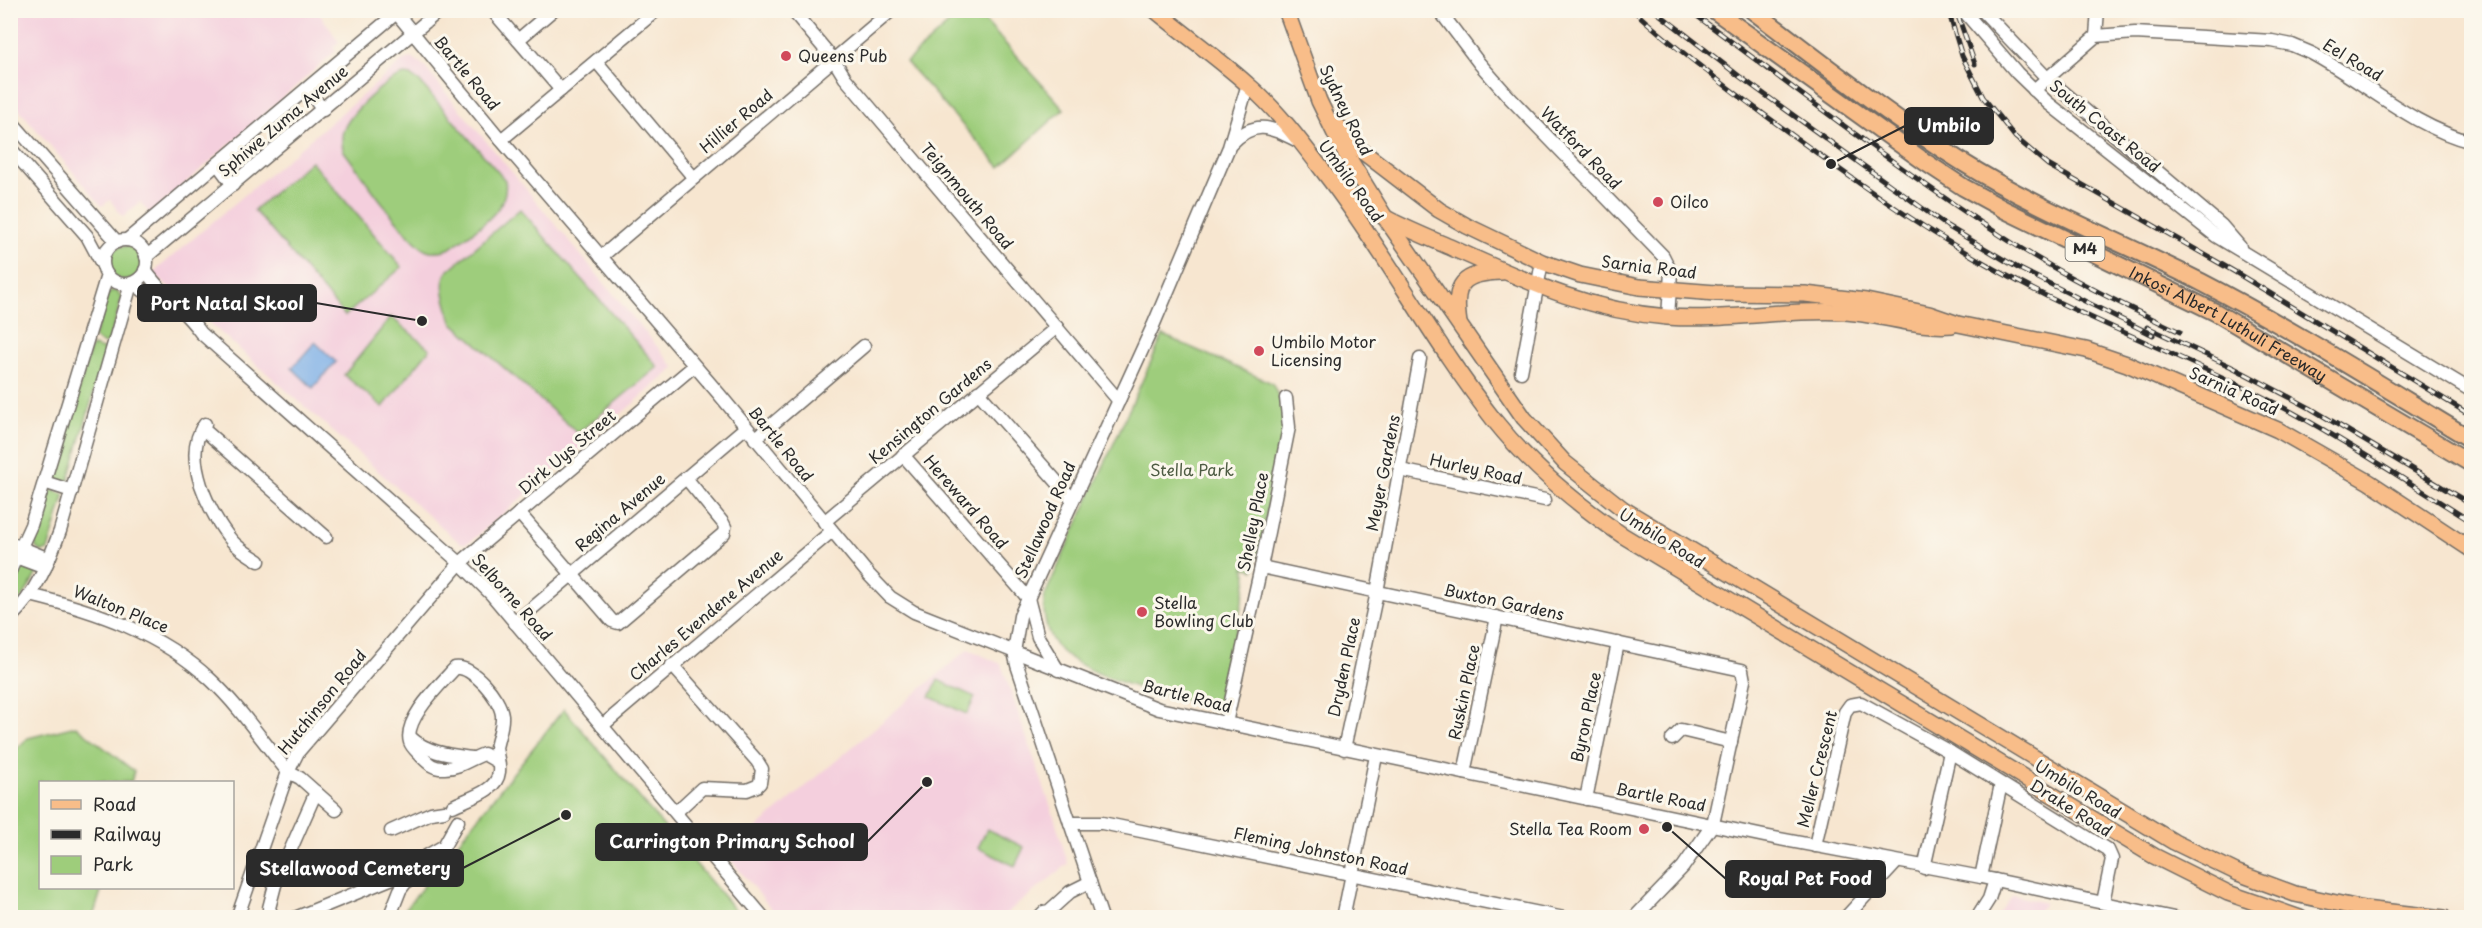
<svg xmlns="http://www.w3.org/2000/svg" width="2482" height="928" font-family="'Playpen Sans',sans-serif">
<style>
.built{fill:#f4cfdd}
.green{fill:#9ecd7b;stroke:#647c53;stroke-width:1.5}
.water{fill:#7aade6;stroke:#526c88;stroke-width:1.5}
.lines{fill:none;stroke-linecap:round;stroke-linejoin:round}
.minor-casing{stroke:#726c65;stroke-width:15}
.major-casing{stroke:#726c65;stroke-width:18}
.highway-casing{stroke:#726c65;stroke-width:20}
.minor{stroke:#fff;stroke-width:12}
.major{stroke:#f8bd89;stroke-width:15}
.highway{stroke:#f8bd89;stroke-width:16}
.rail-casing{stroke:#2b2b2b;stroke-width:5}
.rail{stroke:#fbf7ec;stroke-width:3;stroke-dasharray:9;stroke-linecap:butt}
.poi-dot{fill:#d1495b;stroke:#fbf7ec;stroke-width:2}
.labels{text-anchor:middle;stroke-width:6;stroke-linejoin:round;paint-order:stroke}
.shield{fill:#fbf7ec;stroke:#696865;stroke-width:1.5}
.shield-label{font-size:15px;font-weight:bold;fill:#2b2b2b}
.poi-label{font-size:16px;fill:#2b2b2b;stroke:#fbf7ec;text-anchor:start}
.street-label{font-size:16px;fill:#2b2b2b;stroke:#fbf7ec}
.park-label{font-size:16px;fill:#4e5c43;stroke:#fbf7ec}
.leader{fill:none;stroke:#2b2b2b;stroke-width:2}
.callout-dot{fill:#2b2b2b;stroke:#fbf7ec;stroke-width:2}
.callout{fill:#2b2b2b;stroke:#2b2b2b;stroke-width:2}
.callout-label{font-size:18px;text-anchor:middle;font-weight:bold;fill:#fff}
</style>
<rect width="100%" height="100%" fill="#fbf7ec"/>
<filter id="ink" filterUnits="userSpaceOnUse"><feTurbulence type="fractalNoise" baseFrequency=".0167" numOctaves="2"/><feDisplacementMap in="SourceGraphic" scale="12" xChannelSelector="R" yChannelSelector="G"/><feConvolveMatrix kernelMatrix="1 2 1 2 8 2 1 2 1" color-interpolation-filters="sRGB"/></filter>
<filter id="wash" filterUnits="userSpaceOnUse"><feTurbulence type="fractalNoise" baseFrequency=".008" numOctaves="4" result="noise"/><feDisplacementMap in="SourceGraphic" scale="24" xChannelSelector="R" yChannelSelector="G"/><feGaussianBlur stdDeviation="1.35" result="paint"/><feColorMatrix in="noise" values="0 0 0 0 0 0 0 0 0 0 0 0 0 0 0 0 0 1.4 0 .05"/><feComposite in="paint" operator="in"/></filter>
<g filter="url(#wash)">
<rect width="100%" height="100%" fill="#f7e6d0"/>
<g class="built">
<polygon points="163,10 165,12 168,10 318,11 339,42 333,47 336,51 150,214 140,202 123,217 110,200 102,206 11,100 10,11"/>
<polygon points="411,58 421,63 675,368 471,541 466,543 460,543 155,275 155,271 404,60"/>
<polygon points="968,649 1001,664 1053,813 1068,864 1002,917 779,918 726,854"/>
<polygon points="2013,895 2045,903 2034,917 2020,916 2019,917 1997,917"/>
</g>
<g class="green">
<polygon points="964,10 976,11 1064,109 1000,167 906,62"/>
<path d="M405,75L411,76L420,82L505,180C511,212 471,232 449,249C442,251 434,253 427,250C409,244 358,169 343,150C342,144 341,138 343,131C350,113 386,78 405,75Z"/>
<polygon points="311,161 402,267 345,316 254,210"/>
<path d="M520,209L658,367L578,433L452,322C448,308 438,284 447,272Z"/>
<circle cx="125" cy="263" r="17"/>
<path d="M111,291H117L122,298L108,344C103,344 96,341 94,337L107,295Z"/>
<polygon points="391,317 430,349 383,407 344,375"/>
<path d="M1163,335L1272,383L1285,410L1286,425L1254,570L1244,567L1247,578L1220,708C1176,699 1093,680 1061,651C1046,637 1042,613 1045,595Z"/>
<polygon points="93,346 106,350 67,486 52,480 91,347"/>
<polygon points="52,490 64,494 64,497 48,550 42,552 36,548 34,537 48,491"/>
<polygon points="23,565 38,571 26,592 11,612 11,583"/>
<polygon points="938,680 975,697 967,714 930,697"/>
<polygon points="564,709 735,910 740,917 399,917"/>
<polygon points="76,726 134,771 131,782 40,782 40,888 102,888 93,917 11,917 11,754 28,738"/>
<polygon points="987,829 1024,847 1015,866 978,848"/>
</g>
<polygon class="water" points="315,342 336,362 313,388 292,368"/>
</g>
<g filter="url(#ink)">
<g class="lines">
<g class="minor-casing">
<g id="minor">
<polyline points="394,10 501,140 719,394 869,575 890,597 914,612 1159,709 1764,836 1981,877 2174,918"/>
<polyline points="492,10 561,90"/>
<polyline points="792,10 834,60 845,78 1119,401"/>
<polyline points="1439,10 1479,63 1509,97 1663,256 1671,272 1668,317"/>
<polyline points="1963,10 2017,73 2048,103 2216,236 2472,391"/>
<polyline points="1982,10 2047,78 2221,225 2240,247"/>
<polyline points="2096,36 2098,10"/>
<polyline points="518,40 553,10"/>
<polyline points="596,61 694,178"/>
<polyline points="307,89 323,110"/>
<path d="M2034,90L2096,36L2135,33L2272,41L2292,45L2311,53C2364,81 2412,127 2472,142"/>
<polyline points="10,120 117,242"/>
<polyline points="501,140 657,10"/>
<path d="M1231,144C1255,119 1270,127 1298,141"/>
<polyline points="10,148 87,236 103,266"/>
<polyline points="218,165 233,185"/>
<circle cx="125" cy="262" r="22"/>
<polyline points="127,240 400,10"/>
<polyline points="146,257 440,10"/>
<polyline points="601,257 892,10"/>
<path d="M145,270C161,294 185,310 201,333L460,563L491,594L764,918"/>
<polyline points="133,283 169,310"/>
<polyline points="1521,372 1542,262"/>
<polyline points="978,392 1072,499"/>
<path d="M205,424C180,456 210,515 232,541C240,550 250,555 259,561"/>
<polyline points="202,428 326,537"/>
<polyline points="755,439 864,346"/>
<polyline points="903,455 1028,598 1038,637 1058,670"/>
<polyline points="1400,470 1545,500"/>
<polyline points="44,482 72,491"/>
<polyline points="519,513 612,621 618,623 724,533 725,527 723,523 686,478"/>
<polyline points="824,522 1057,327"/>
<polyline points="10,543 49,559"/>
<polyline points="13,556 45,568"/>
<polyline points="1261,567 1742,670 1744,681 1713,824 1683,867 1634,918"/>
<polyline points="10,571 31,525 107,275"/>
<path d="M30,595C96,611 161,633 211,680C240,707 263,742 288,772L300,778L336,810"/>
<path d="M10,618C36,594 48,563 60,531L131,284"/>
<polyline points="515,623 746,427"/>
<polyline points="672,665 757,761 762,769 760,783 757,786 747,790 702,788 676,812"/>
<polyline points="1226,723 1261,567 1289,427 1286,398"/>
<polyline points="602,726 832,531"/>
<path d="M410,737C427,753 450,755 472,758"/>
<polyline points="1672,739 1681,730 1731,742"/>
<polyline points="1344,749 1377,592 1420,359"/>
<polyline points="1464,773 1497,617"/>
<polyline points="1586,799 1618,643"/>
<path d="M453,806C468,798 497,792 499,772C500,764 497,756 496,748C498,737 503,726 502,715C500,698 472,665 455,668C441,684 403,719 410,742C412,748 418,752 422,757C429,764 434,769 445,768C459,768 472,758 484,754L498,762"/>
<polyline points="1070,823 1102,823 1564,918"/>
<polyline points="391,831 431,813 444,811"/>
<polyline points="1815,846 1845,712 1850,705 1861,703 1950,752 2108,850 2112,859 2103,902"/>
<polyline points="407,867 444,846 458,821"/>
<polyline points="1924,868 1950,752"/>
<polyline points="1981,877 2001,784"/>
<polyline points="237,918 288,772 298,752 460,563 694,366"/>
<polyline points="273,918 269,908 275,885 316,792"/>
<polyline points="295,918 400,875"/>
<polyline points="389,918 400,890 406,882 414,878 413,871 407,867 400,873 400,878 406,882"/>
<polyline points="1038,918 1044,912 1049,911 1070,892 1090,882"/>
<polyline points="1102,918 1017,665 1014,652 1020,616 1153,326 1229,147 1248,84"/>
<polyline points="1343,918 1376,756"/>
<polyline points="1845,918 1897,862"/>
<polyline points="1977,918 1989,899 1995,880"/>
</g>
</g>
<g class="major-casing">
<g id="major">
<path d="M1155,10C1185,35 1218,58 1247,84C1280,112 1307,150 1333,184C1390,260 1435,345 1494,420C1530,465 1575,503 1622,535L2154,856L2228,893L2300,918"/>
<polyline points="1286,10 1319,101 1340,144 1386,219 1524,418 1565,463 1623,509 2174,842 2238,873 2295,894 2364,909 2444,918"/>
<polyline points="1337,125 1358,148 1439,210 1467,226 1542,262 1580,275 1639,287 1716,293 1805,294 1866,301 1929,314 1958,324 2086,350 2127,364 2278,430 2369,482 2472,550"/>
<path d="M1344,192C1377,217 1415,232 1452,248C1526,281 1585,310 1667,317C1726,321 1785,309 1844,312C1881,314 1916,328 1952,325"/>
<path d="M1459,323C1453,283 1462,273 1502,272"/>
</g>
</g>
<g class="highway-casing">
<g id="highway">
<path id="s1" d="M1714,10L1925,162L1963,187L2005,210L2215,312L2472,464"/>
<path d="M1752,10C1821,62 1889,116 1962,162C2037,209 2122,242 2201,282C2294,330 2382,386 2472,440"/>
</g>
</g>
<use href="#minor" class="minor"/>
<use href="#major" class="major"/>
<use href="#highway" class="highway"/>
<g class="rail-casing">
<g id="rail">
<path d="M1633,10C1677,50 1725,86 1773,121C1845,174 1917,226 1995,269C2080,317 2172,351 2259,395C2332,431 2402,479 2472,522"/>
<polyline points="1654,10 1739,76 1947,226 2018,268 2153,335"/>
<path d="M1689,10C1793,87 1895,167 2003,237C2060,274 2119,303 2180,332"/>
<polyline points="1948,10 1962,56 1983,97 2015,137 2048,165 2235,272 2472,416"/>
<polyline points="1958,16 1975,64"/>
<polyline points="2147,327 2234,368 2310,408 2472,505"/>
</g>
</g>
<use href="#rail" class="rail"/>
</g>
</g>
<g class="poi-dot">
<circle cx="786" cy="56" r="6"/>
<circle cx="1658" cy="202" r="6"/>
<circle cx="1259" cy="351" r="6"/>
<circle cx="1142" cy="612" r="6"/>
<circle cx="1644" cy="829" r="6"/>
</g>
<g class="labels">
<rect class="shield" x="2065.5" y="237" width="39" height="24" rx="4.5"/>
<g class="shield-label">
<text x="2085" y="254">M4</text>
</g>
<g class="poi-label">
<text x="798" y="62">Queens Pub</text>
<text x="1670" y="208">Oilco</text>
<text x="1271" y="348">Umbilo Motor<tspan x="1271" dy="18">Licensing</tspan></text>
<text x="1154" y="609">Stella<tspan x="1154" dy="18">Bowling Club</tspan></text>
<text x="1632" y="835" text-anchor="end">Stella Tea Room</text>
</g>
<g class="street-label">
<text transform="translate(2353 60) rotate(31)" y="6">Eel Road</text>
<text transform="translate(467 73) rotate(50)" y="6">Bartle Road</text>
<text transform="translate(1346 110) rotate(64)" y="6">Sydney Road</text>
<text transform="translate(283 121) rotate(-40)" y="6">Sphiwe Zuma Avenue</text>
<text transform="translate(736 121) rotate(-40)" y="6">Hillier Road</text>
<text transform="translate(2105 126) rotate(39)" y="6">South Coast Road</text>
<text transform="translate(1581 148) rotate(46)" y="6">Watford Road</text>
<text transform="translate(1351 181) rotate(54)" y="6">Umbilo Road</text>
<text transform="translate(967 196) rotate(50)" y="6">Teignmouth Road</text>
<text transform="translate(1649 267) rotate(7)" y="6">Sarnia Road</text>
<text dy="6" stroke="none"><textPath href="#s1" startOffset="604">Inkosi Albert Luthuli Freeway</textPath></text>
<text transform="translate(2234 391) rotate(24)" y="6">Sarnia Road</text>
<text transform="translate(930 411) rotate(-40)" y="6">Kensington Gardens</text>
<text transform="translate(781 444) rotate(51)" y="6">Bartle Road</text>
<text transform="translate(567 452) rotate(-40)" y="6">Dirk Uys Street</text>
<text transform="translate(1476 469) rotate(12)" y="6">Hurley Road</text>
<text transform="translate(1383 473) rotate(-79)" y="6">Meyer Gardens</text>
<text transform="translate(966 502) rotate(49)" y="6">Hereward Road</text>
<text transform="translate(620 512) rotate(-40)" y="6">Regina Avenue</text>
<text transform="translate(1045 520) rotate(-66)" y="6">Stellawood Road</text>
<text transform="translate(1253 522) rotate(-79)" y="6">Shelley Place</text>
<text transform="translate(1662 538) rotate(32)" y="6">Umbilo Road</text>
<text transform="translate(512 597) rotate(48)" y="6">Selborne Road</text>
<text transform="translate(1504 602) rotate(12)" y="6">Buxton Gardens</text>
<text transform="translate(121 609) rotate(22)" y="6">Walton Place</text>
<text transform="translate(706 615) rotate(-40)" y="6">Charles Evendene Avenue</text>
<text transform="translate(1344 667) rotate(-78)" y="6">Dryden Place</text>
<text transform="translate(1464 692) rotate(-78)" y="6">Ruskin Place</text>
<text transform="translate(1187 696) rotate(14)" y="6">Bartle Road</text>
<text transform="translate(322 702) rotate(-51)" y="6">Hutchinson Road</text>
<text transform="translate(1586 717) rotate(-78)" y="6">Byron Place</text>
<text transform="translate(1817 769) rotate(-76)" y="6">Meller Crescent</text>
<text transform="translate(2078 789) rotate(31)" y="6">Umbilo Road</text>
<text transform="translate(1661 797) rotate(11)" y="6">Bartle Road</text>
<text transform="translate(2071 808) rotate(32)" y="6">Drake Road</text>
<text transform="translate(1321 851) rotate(12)" y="6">Fleming Johnston Road</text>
</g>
<g class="park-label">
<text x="1192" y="476">Stella Park</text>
</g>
</g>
<path class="leader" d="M1831 164L1905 126M422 321L316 303M927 782L867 842M566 815L463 868M1667 827L1726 879"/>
<g class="callout-dot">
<circle cx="1831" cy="164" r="6"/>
<circle cx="422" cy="321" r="6"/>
<circle cx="927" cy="782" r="6"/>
<circle cx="566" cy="815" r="6"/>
<circle cx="1667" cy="827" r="6"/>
</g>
<g class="callout">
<rect x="1905" y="108" width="88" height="36" rx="6"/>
<rect x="138" y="285" width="178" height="36" rx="6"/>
<rect x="596" y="824" width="271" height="36" rx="6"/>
<rect x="247" y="850" width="216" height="36" rx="6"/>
<rect x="1726" y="861" width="159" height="36" rx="6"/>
</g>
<g class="callout-label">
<text x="1949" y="132">Umbilo</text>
<text x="227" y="310">Port Natal Skool</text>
<text x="732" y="848">Carrington Primary School</text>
<text x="355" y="875">Stellawood Cemetery</text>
<text x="1805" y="885">Royal Pet Food</text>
</g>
<rect width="2482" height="928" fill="none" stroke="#fbf7ec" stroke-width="36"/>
<rect x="39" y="781" width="195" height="108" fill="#fbf7ec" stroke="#a8a59f" stroke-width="1.5"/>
<rect x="51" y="800" width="30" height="9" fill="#f8bd89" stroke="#a8a59f" stroke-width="1.5"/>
<text x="93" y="811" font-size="18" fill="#2b2b2b">Road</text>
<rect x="51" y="830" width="30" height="9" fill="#2b2b2b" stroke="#a8a59f" stroke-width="1.5"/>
<text x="93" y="841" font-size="18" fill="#2b2b2b">Railway</text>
<rect x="51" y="856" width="30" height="18" fill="#9ecd7b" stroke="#a8a59f" stroke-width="1.5"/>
<text x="93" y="871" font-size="18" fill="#2b2b2b">Park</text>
</svg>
